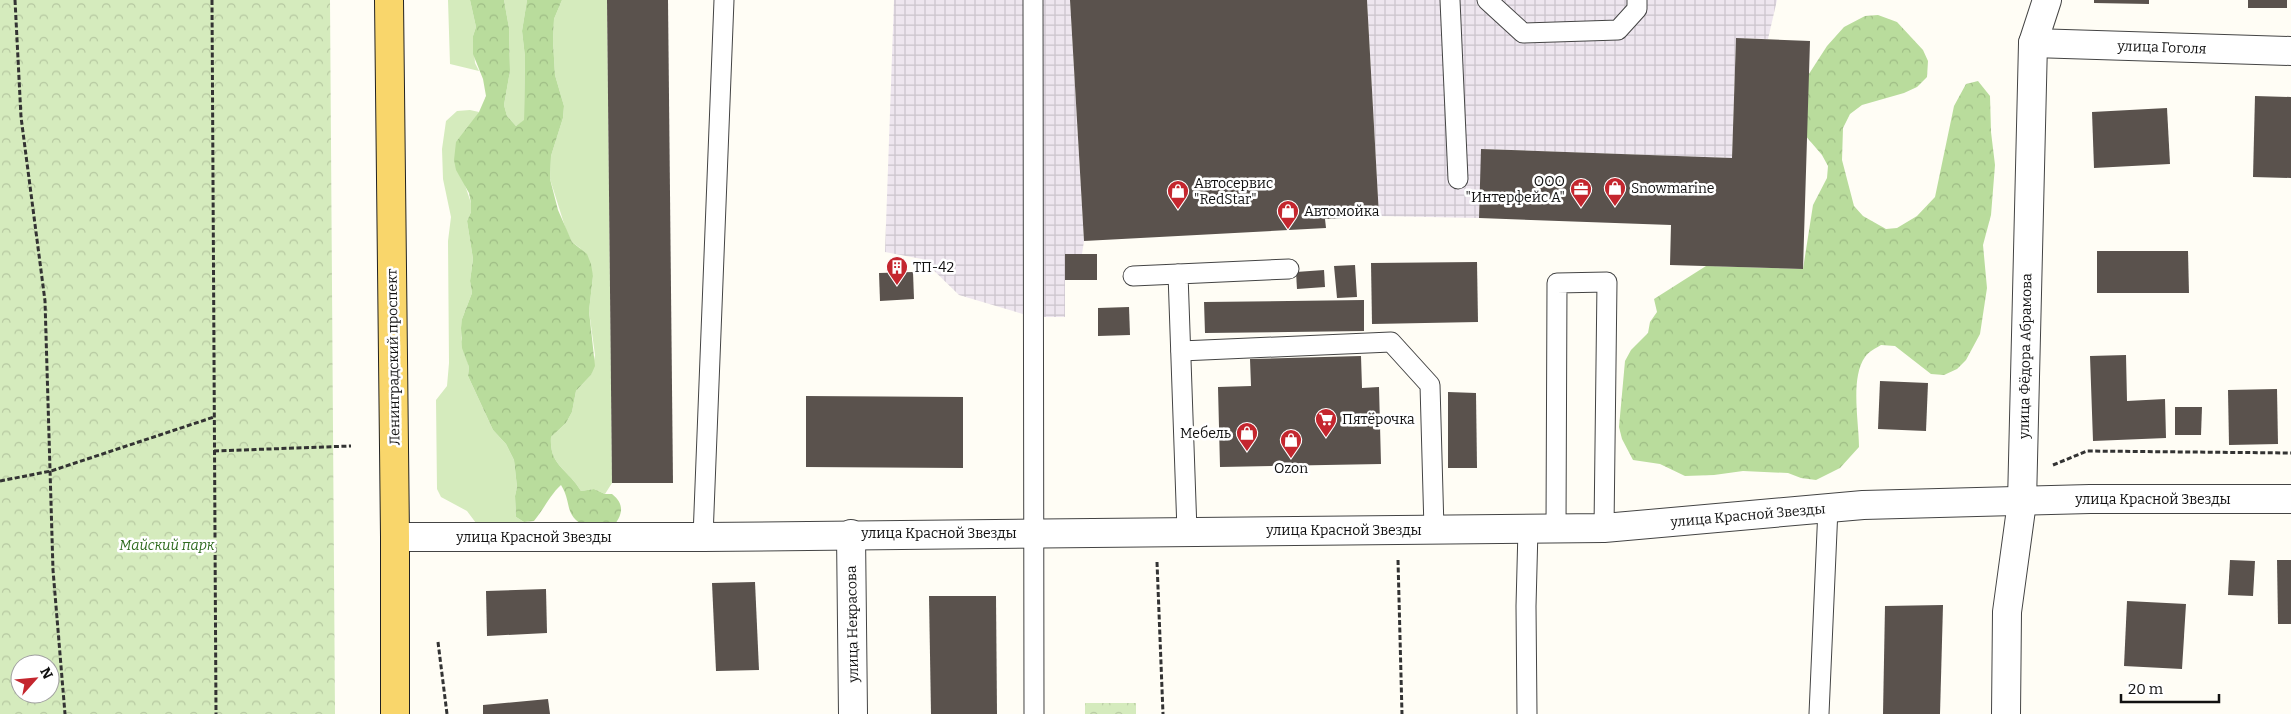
<svg xmlns="http://www.w3.org/2000/svg" width="2291" height="714" font-family="Bitter,serif">
<style>
.industrial{fill:url(#industrial-grid)}
.grass{fill:#d5ebbd}
.forest{fill:url(#forest-crowns)}
.park{fill:url(#park-crowns);fill-rule:evenodd}
.building{fill:#5a524d}
.lines{fill:none;stroke-linecap:round;stroke-linejoin:round}
.service-casing{stroke:#444;stroke-width:21}
.minor-casing{stroke:#444;stroke-width:30}
.primary-casing{stroke:#222;stroke-width:30}
.path{stroke:#333;stroke-width:3;stroke-dasharray:5 2.5;stroke-linecap:butt}
.service{stroke:#fff;stroke-width:19}
.minor{stroke:#fff;stroke-width:28}
.primary{stroke:#f9d66b;stroke-width:28}
.labels{text-anchor:middle;stroke-width:5;stroke-linejoin:round;paint-order:stroke}
.street-label{font-size:14px;fill:#111;stroke:#fff}
.poi-label{font-size:14px;fill:#111;stroke:#fff;text-anchor:start}
.park-label{font-size:14px;font-style:italic;fill:#2f6b1f;stroke:#fff}
</style>
<defs>
<pattern id="industrial-grid" width="8" height="8" patternUnits="userSpaceOnUse" patternTransform="scale(1.25)"><rect width="8" height="8" fill="#eee6ef"/><path d="M0 4h8M4 0v8" fill="none" stroke="#cbc4cc"/></pattern>
<pattern id="forest-crowns" width="20" height="18" patternUnits="userSpaceOnUse" patternTransform="scale(1.25)"><rect width="20" height="18" fill="#b9dc9c"/><path d="M2 6a3 3 0 1 1 6 0M12 15a3 3 0 1 1 6 0" fill="none" stroke="#9ebc85"/></pattern>
<pattern id="park-crowns" width="20" height="18" patternUnits="userSpaceOnUse" patternTransform="scale(1.25)"><rect width="20" height="18" fill="#d5ebbd"/><path d="M2 6a3 3 0 1 1 6 0M12 15a3 3 0 1 1 6 0" fill="none" stroke="#b6c8a1"/></pattern>
</defs>
<rect width="100%" height="100%" fill="#fffdf5"/>
<g class="industrial">
<polygon points="894,0 1070,0 1084,241 1082,254 1065,254 1065,317 1033,317 959,295 922,259 885,252"/>
<polygon points="1367,0 1777,0 1768,39 1736,38 1732,158 1482,149 1479,218 1379,216"/>
</g>
<g class="grass">
<polygon points="448,0 470,0 476,27 473,36 475,63 479,71 450,64"/>
<polygon points="504,0 527,0 522,31 525,57 524,121 516,126 507,116 504,105 510,71 509,28"/>
<path d="M562,0H607L612,483L605,494L594,489L581,491C568,469 549,466 551,437L566,423L572,412L576,391L591,375L595,355L589,311L593,276L580,248L572,242L566,230L550,179L551,156L563,118L564,106L555,75L553,41L554,19Z"/>
<polygon points="470,110 479,112 474,120 465,185 471,203 471,212 467,221 473,259 470,281 472,293 462,319 461,338 469,367 468,376 493,430 506,444 514,460 517,487 515,496 516,517 524,522 522,527 476,523 467,511 441,497 437,489 436,400 447,386 449,363 448,241 451,217 443,179 442,149 446,121 457,111"/>
</g>
<g class="forest">
<path d="M470,0H504L509,28L510,71L504,105L507,116L516,126L524,120L525,57L522,31L527,0H562L554,19L553,41L555,75L564,106L563,118L551,156L550,179L558,210L572,242L587,254L591,264L593,276L589,311L595,366L591,375L576,391L572,412L566,423L551,437C549,466 568,469 581,491L594,489L605,494H612C626,505 622,516 612,528C594,527 575,529 569,508C567,499 566,493 561,485C550,495 544,509 534,521L524,522L516,517L515,496L517,487L514,460L506,444L493,430L468,376L469,367L462,348L461,328L462,319L472,293L470,281L473,259L467,221L471,212V203L469,193L456,170L454,160L456,142L479,112L486,96L483,79L473,54V36L476,27Z"/>
<path d="M1878,15L1897,22L1923,50L1928,61L1927,77L1917,87L1904,93L1862,105L1850,114L1843,128L1842,160L1854,206L1863,216L1886,229L1897,228L1917,216L1935,197L1954,106L1966,84L1978,81L1990,96L1991,132L1995,165L1991,215L1983,245L1987,288L1980,334L1966,360L1957,369L1944,375L1931,374L1895,346L1881,345C1876,348 1868,352 1865,357C1850,378 1859,422 1859,447L1840,468L1816,480L1801,478L1788,473L1743,471L1714,475L1685,476L1660,464L1633,460L1622,439L1619,427L1625,361L1631,350L1648,333L1650,322L1657,312L1654,299L1706,266L1803,269L1813,205L1827,178L1828,166L1822,155L1804,134L1807,77L1827,46L1844,27L1865,16Z"/>
</g>
<g class="park">
<path d="M0,0H330L335,714H0ZM20,664H50V694H20Z"/>
<rect x="1085" y="703" width="51" height="11"/>
</g>
<g class="building">
<polygon points="607,0 668,0 673,483 612,483"/>
<polygon points="1070,0 1367,0 1379,216 1325,219 1326,228 1084,241"/>
<polygon points="2094,0 2149,0 2149,4 2094,3"/>
<rect x="2248" y="0" width="39" height="8"/>
<polygon points="1736,38 1810,41 1803,269 1670,265 1671,225 1479,218 1481,149 1732,158"/>
<polygon points="2255,96 2291,97 2291,178 2253,177"/>
<polygon points="2167,108 2170,164 2094,168 2092,112"/>
<polygon points="2097,251 2188,251 2189,293 2097,293"/>
<rect x="1065" y="254" width="32" height="26"/>
<polygon points="1477,262 1478,322 1372,324 1371,263"/>
<polygon points="1355,265 1357,297 1337,298 1334,266"/>
<polygon points="1324,270 1325,287 1297,289 1296,272"/>
<polygon points="913,272 914,299 880,301 879,273"/>
<polygon points="1364,300 1364,331 1205,333 1204,302"/>
<polygon points="1129,307 1130,335 1098,336 1098,308"/>
<polygon points="2126,355 2127,401 2165,399 2166,438 2093,441 2090,356"/>
<polygon points="1361,356 1362,388 1379,387 1381,464 1220,467 1218,387 1251,386 1250,359"/>
<polygon points="1880,381 1928,383 1926,431 1878,429"/>
<polygon points="2277,389 2278,444 2229,445 2228,390"/>
<polygon points="1448,392 1476,393 1477,468 1448,468"/>
<polygon points="806,396 963,397 963,468 806,467"/>
<polygon points="2175,407 2202,407 2201,435 2175,435"/>
<polygon points="2230,560 2255,561 2253,596 2228,595"/>
<polygon points="2277,560 2291,560 2291,624 2278,624"/>
<polygon points="755,582 759,670 716,671 712,583"/>
<polygon points="546,589 547,633 487,636 486,591"/>
<polygon points="929,596 996,596 997,714 931,714"/>
<polygon points="2127,601 2186,604 2182,669 2124,666"/>
<polygon points="1943,605 1940,714 1883,714 1885,606"/>
<polygon points="548,699 550,714 483,714 483,705"/>
</g>
<g class="lines">
<g class="service-casing">
<g id="service">
<polyline points="1033,0 1034,714"/>
<polyline points="1450,0 1458,179"/>
<polyline points="1487,0 1523,33 1618,30 1637,9 1637,0"/>
<polyline points="1133,276 1178,274"/>
<polyline points="1181,351 1391,342 1430,385 1434,529"/>
<polyline points="1556,528 1557,283 1607,282 1604,528"/>
<polyline points="1187,531 1178,274 1289,269"/>
<polyline points="703,537 724,0"/>
<polyline points="1527,714 1526,606 1528,529"/>
<polyline points="1819,714 1828,508"/>
</g>
</g>
<g class="minor-casing">
<g id="minor">
<polyline points="2033,43 2291,51"/>
<polyline points="851,534 853,714"/>
<polyline points="395,537 703,537 1604,528 1863,505 2090,499 2291,499"/>
<polyline points="2006,714 2007,612 2022,502 2033,43 2047,0"/>
</g>
</g>
<g class="primary-casing">
<polyline id="primary" points="389,0 395,537 395,714"/>
</g>
<g class="path">
<polyline points="15,0 21,117 45,301 53,570 65,714"/>
<polyline points="212,0 216,714"/>
<polyline points="214,451 351,446"/>
<polyline points="2053,465 2087,451 2291,453"/>
<polyline points="0,481 51,471 214,417"/>
<polyline points="1398,560 1402,714"/>
<polyline points="1157,562 1163,714"/>
<polyline points="438,642 447,714"/>
</g>
<use href="#service" class="service"/>
<use href="#minor" class="minor"/>
<use href="#primary" class="primary"/>
</g>
<defs>
<g id="shop-pin" transform="scale(1.125)"><path d="M0 17L-7.5 6A9.5 9.5 0 1 1 7.5 6Z" fill="#c4262e" stroke="#fff"/><path d="M-5-2.5h2.3a2.7 3.5 0 0 1 5.4 0H5L5.5 6h-11ZM-1.5-2.5h3a1.5 2.3 0 0 0-3 0Z" fill="#fff"/></g>
<g id="office-pin" transform="scale(1.125)"><path d="M0 17L-7.5 6A9.5 9.5 0 1 1 7.5 6Z" fill="#c4262e" stroke="#fff"/><path d="M-6-3h4V-5.5h4V-3h4V5H-6ZM-1-4.5V-3h2v-1.5ZM-6 0V1H6V0Z" fill="#fff"/></g>
<g id="building-pin" transform="scale(1.125)"><path d="M0 17L-7.5 6A9.5 9.5 0 1 1 7.5 6Z" fill="#c4262e" stroke="#fff"/><path d="M-4-6H4V6H1V3H-1V6H-4ZM-2.5-4.3h1.7v1.8h-1.7ZM.8-4.3h1.7v1.8H.8ZM-2.5-1h1.7V.8h-1.7ZM.8-1h1.7V.8H.8Z" fill="#fff"/></g>
<g id="supermarket-pin" transform="scale(1.125)"><path d="M0 17L-7.5 6A9.5 9.5 0 1 1 7.5 6Z" fill="#c4262e" stroke="#fff"/><path d="M-6-5.5h2.5l.6 2H6L4.5 2H-2.5L-4.4-4H-6ZM-1.5 3.2a1.3 1.3 0 1 0 .1 0ZM3 3.2a1.3 1.3 0 1 0 .1 0Z" fill="#fff"/></g>
</defs>
<g fill-rule="evenodd">
<use href="#shop-pin" x="1615" y="188"/>
<use href="#office-pin" x="1581" y="189"/>
<use href="#shop-pin" x="1178" y="191"/>
<use href="#shop-pin" x="1288" y="211"/>
<use href="#building-pin" x="897" y="267"/>
<use href="#supermarket-pin" x="1326" y="419"/>
<use href="#shop-pin" x="1247" y="433"/>
<use href="#shop-pin" x="1291" y="440"/>
</g>
<g class="labels">
<g class="street-label">
<text transform="translate(2162 47) rotate(2)" y="5">улица Гоголя</text>
<text transform="translate(2025 356) rotate(-89)" y="5">улица Фёдора Абрамова</text>
<text transform="translate(393 357) rotate(-91)" y="5">Ленинградский проспект</text>
<text x="2153" y="504">улица Красной Звезды</text>
<text transform="translate(1748 515) rotate(-5)" y="5">улица Красной Звезды</text>
<text x="1344" y="535">улица Красной Звезды</text>
<text x="939" y="538">улица Красной Звезды</text>
<text x="534" y="542">улица Красной Звезды</text>
<text transform="translate(852 624) rotate(-91)" y="5">улица Некрасова</text>
</g>
<g class="poi-label">
<text x="1565" y="186" text-anchor="end">ООО<tspan x="1565" dy="16">"Интерфейс А"</tspan></text>
<text x="1194" y="188">Автосервис<tspan x="1194" dy="16">"RedStar"</tspan></text>
<text x="1631" y="193">Snowmarine</text>
<text x="1304" y="216">Автомойка</text>
<text x="913" y="272">ТП-42</text>
<text x="1342" y="424">Пятёрочка</text>
<text x="1231" y="438" text-anchor="end">Мебель</text>
<text x="1291" y="473" text-anchor="middle">Ozon</text>
</g>
<g class="park-label">
<text x="167" y="550">Майский парк</text>
</g>
</g>
<g transform="translate(35 679) rotate(63)"><circle r="24" fill="#ffffff" stroke="#a0a0a0"/>
<path d="M0-4L9 19L0 12L-9 19Z" fill="#c4262e"/>
<text y="-8" font-size="14" font-weight="bold" text-anchor="middle" fill="#111111">N</text>
</g>
<path d="M2121 694v8h98v-8" fill="none" stroke="#111111" stroke-width="2.5"/>
<text x="2128" y="694" font-size="15" fill="#111111" stroke="#ffffff" stroke-width="4" paint-order="stroke">20 m</text>
</svg>
